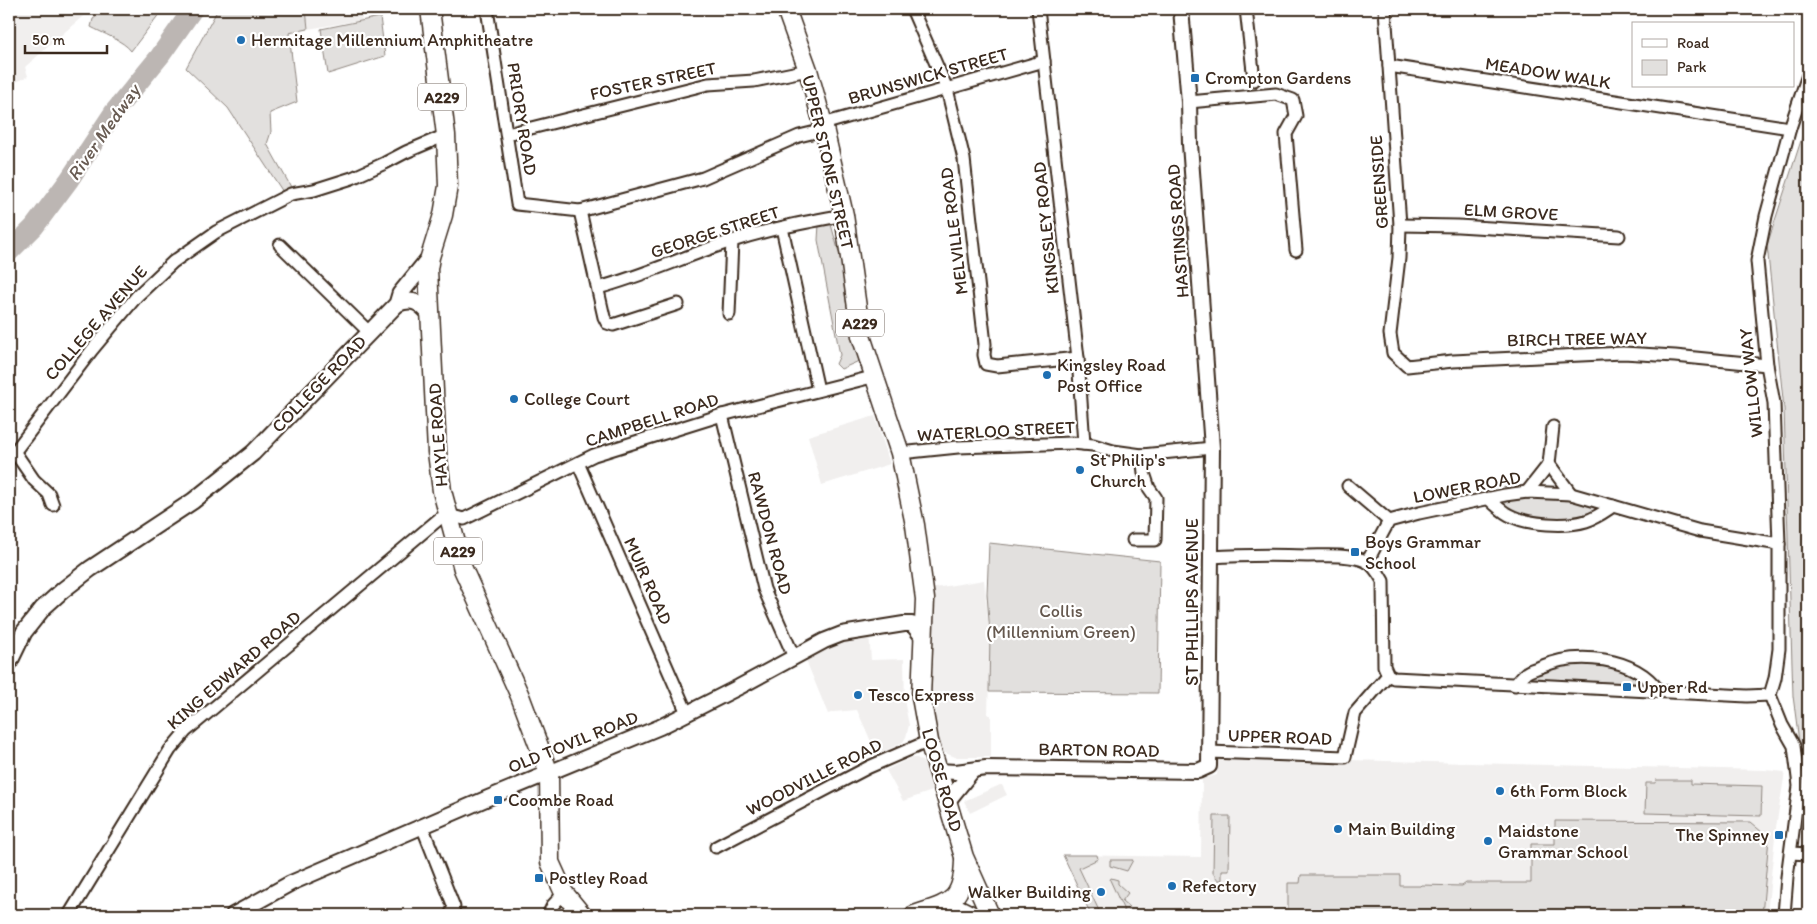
<svg xmlns="http://www.w3.org/2000/svg" width="1817" height="924" font-family="Itim,sans-serif">
<style>
.built{fill:#f1efee}
.green{fill:#e2e0de;stroke:#8e857e}
.lines{fill:none;stroke-linecap:round;stroke-linejoin:round}
.river{stroke:#bcb6b3;stroke-width:20}
.minor-casing{stroke:#3b2a1e;stroke-width:15}
.tertiary-casing{stroke:#3b2a1e;stroke-width:18}
.secondary-casing{stroke:#3b2a1e;stroke-width:19}
.trunk-casing{stroke:#3b2a1e;stroke-width:21}
.minor{stroke:#fff;stroke-width:11}
.tertiary{stroke:#fff;stroke-width:14}
.secondary{stroke:#fff;stroke-width:15}
.trunk{stroke:#fff;stroke-width:18}
.poi-dot{fill:#1f6fb2;stroke:#fff;stroke-width:2}
.labels{text-anchor:middle;stroke-width:4.5;stroke-linejoin:round;paint-order:stroke}
.shield{fill:#fff;stroke:#766a62;stroke-width:1}
.shield-label{font-size:16px;font-weight:bold;fill:#3b2a1e}
.poi-label{font-size:18px;fill:#3b2a1e;stroke:#fff;text-anchor:start}
.street-label{font-size:18px;fill:#3b2a1e;stroke:#fff}
.park-label{font-size:18px;fill:#65584e;stroke:#fff}
.water-label{font-size:19px;font-style:italic;fill:#685b52;stroke:#fff}
</style>
<rect width="100%" height="100%" fill="#fff"/>
<filter id="ink" filterUnits="userSpaceOnUse"><feTurbulence type="fractalNoise" baseFrequency=".02" numOctaves="2"/><feDisplacementMap in="SourceGraphic" scale="10" xChannelSelector="R" yChannelSelector="G"/><feConvolveMatrix kernelMatrix="1 2 1 2 8 2 1 2 1" color-interpolation-filters="sRGB"/></filter>
<g filter="url(#ink)">
<g class="built">
<polygon points="9,9 91,9 25,67 28,76 9,86"/>
<polygon points="306,9 360,9 362,20 308,29"/>
<polygon points="875,416 890,464 822,485 808,436"/>
<polygon points="984,580 990,642 988,715 991,715 991,757 955,757 943,752 935,741 935,721 927,720 929,589"/>
<polygon points="869,633 871,660 904,659 905,705 909,725 906,737 903,742 877,755 857,710 834,712 828,714 805,658 820,652 819,647"/>
<polygon points="1218,757 1765,770 1785,772 1776,827 1767,915 1091,915 1063,855 1201,857 1202,779 1217,775"/>
<polygon points="911,758 917,758 925,763 935,790 903,801 886,770"/>
<polygon points="1000,785 1002,785 1007,795 970,813 964,801"/>
</g>
<g class="green">
<path d="M114,9H163L131,51C124,41 102,33 91,27L93,19L103,12Z"/>
<polygon points="218,9 306,9 308,29 289,33 297,102 270,113 271,132 267,144 291,187 283,192 228,108 186,68"/>
<polygon points="380,17 385,56 328,74 321,29"/>
<polygon points="1808,119 1808,796 1806,795 1793,696 1784,409 1767,245"/>
<polygon points="830,221 841,260 846,301 859,361 841,369 836,364 840,355 818,240 819,224"/>
<path d="M1530,498C1551,498 1574,498 1594,506L1595,510C1587,520 1547,518 1534,516C1524,515 1514,511 1505,507L1503,504L1509,501Z"/>
<polygon points="989,543 1160,561 1158,693 989,692 990,634 987,594"/>
<path d="M1572,663C1595,665 1621,665 1641,680V683H1622V685L1533,680L1531,679V674Z"/>
<polygon points="1656,780 1691,780 1691,784 1762,786 1761,816 1645,813 1646,783 1655,783"/>
<polygon points="1214,816 1230,816 1229,870 1222,870 1222,880 1218,880 1213,873"/>
<polygon points="1555,821 1750,822 1769,838 1762,915 1288,915 1288,883 1300,883 1301,875 1400,875 1400,886 1420,886 1421,885 1462,886 1466,883 1531,883 1531,844 1555,844"/>
<polygon points="1063,855 1097,855 1098,859 1079,868 1101,915 1091,915"/>
<polygon points="1110,860 1133,860 1127,871 1110,866"/>
<polygon points="1111,878 1118,880 1118,884 1128,893 1122,901 1129,907 1129,915 1126,915 1110,880"/>
</g>
<g class="lines">
<polyline class="river" points="9,252 34,227 69,180 114,112 160,56 193,9"/>
<g class="minor-casing">
<g id="minor">
<polyline points="487,9 517,204 580,211 703,178 799,136 824,130"/>
<polyline points="912,9 947,89 964,159 985,344 984,355 986,364 997,366 1078,358"/>
<polyline points="1038,9 1078,358 1084,444"/>
<polyline points="1246,9 1254,80"/>
<polyline points="1385,9 1400,225 1399,258 1390,334 1393,353 1407,366 1453,361 1623,353 1675,356 1767,365"/>
<polyline points="1389,66 1790,128"/>
<polyline points="1189,102 1276,94 1293,100 1296,116 1286,134 1296,250"/>
<polyline points="823,124 1044,61"/>
<polyline points="507,134 708,84 754,81 808,70"/>
<polyline points="580,211 604,317 607,323 613,325 678,304"/>
<polyline points="1400,225 1458,226 1619,236"/>
<polyline points="782,228 818,390"/>
<polyline points="280,245 369,332"/>
<path d="M598,288C644,276 687,255 732,241C769,229 806,222 844,215"/>
<polyline points="729,314 732,241"/>
<polyline points="722,415 764,589 794,657"/>
<polyline points="14,451 34,480 49,494 53,505"/>
<polyline points="900,453 958,447 1072,443 1093,445 1113,451 1142,455 1212,448"/>
<polyline points="9,459 92,350 137,296 173,262 216,232 291,194 314,190 352,178 385,163 406,152 446,135"/>
<polyline points="578,463 687,713"/>
<polyline points="1549,464 1571,494"/>
<polyline points="1348,486 1389,521"/>
<polyline points="1527,492 1549,464 1553,427"/>
<path d="M1488,498C1494,504 1501,511 1509,515C1528,525 1566,527 1586,521C1596,518 1604,512 1613,506"/>
<polyline points="1133,540 1155,540 1156,498 1149,488 1144,473 1142,455"/>
<path d="M1211,557C1243,555 1275,555 1308,556C1327,556 1348,554 1366,561C1374,565 1379,574 1383,581L1384,666L1388,675L1394,678L1747,696L1770,695"/>
<polyline points="1367,562 1389,521 1419,513 1505,495 1527,492 1571,494 1700,531 1779,544"/>
<path d="M1515,685C1518,681 1522,676 1526,673C1529,670 1535,669 1540,667C1577,651 1634,656 1659,691"/>
<polyline points="1770,695 1775,678 1779,649 1779,544 1774,403 1767,365 1757,261 1766,216 1790,128 1808,75"/>
<polyline points="1770,695 1782,725 1794,746 1799,786 1787,877 1784,915"/>
<polyline points="1209,752 1345,757 1355,713 1388,675"/>
<polyline points="422,826 454,907 450,915"/>
<polyline points="716,847 869,767 929,741"/>
<polyline points="1791,853 1808,854"/>
<polyline points="69,915 170,750 186,731 439,519 448,515 464,519 594,455 722,415 876,376"/>
<polyline points="548,915 553,905 564,893"/>
</g>
</g>
<g class="tertiary-casing">
<g id="tertiary">
<polyline points="938,771 956,772 986,768 1198,771 1209,766 1212,448 1190,144 1189,102 1181,9"/>
<polyline points="947,802 973,770"/>
<polyline points="233,915 291,883 488,798 660,727 739,687 824,641 842,634 904,624 912,624 924,639"/>
</g>
</g>
<g class="secondary-casing">
<g id="secondary">
<path d="M397,304C413,297 420,303 430,314"/>
<polyline points="9,663 24,632 43,608 63,590 90,569 193,501 253,453 397,304 400,294 430,257"/>
</g>
</g>
<g class="trunk-casing">
<g id="trunk">
<polyline points="430,9 446,135 448,186 443,215 430,257 428,269 437,452 442,491 463,569 520,696 549,773 550,862 564,893 582,915"/>
<polyline points="786,9 808,70 823,124 844,215 861,336 900,453 915,525 925,599 921,697 929,741 964,857 990,915"/>
<polyline points="944,905 959,909 971,915"/>
<path d="M914,915C950,903 963,902 964,860"/>
</g>
</g>
<use href="#minor" class="minor"/>
<use href="#tertiary" class="tertiary"/>
<use href="#secondary" class="secondary"/>
<use href="#trunk" class="trunk"/>
</g>
</g>
<g class="poi-dot">
<circle cx="241" cy="40" r="5"/>
<rect x="1190" y="73" width="10" height="10" rx="2.5"/>
<circle cx="1047" cy="375" r="5"/>
<circle cx="514" cy="399" r="5"/>
<circle cx="1080" cy="470" r="5"/>
<rect x="1350" y="547" width="10" height="10" rx="2.5"/>
<rect x="1622" y="682" width="10" height="10" rx="2.5"/>
<circle cx="858" cy="695" r="5"/>
<circle cx="1500" cy="791" r="5"/>
<rect x="493" y="795" width="10" height="10" rx="2.5"/>
<circle cx="1338" cy="829" r="5"/>
<rect x="1774" y="830" width="10" height="10" rx="2.5"/>
<circle cx="1488" cy="841" r="5"/>
<rect x="534" y="873" width="10" height="10" rx="2.5"/>
<circle cx="1172" cy="886" r="5"/>
<circle cx="1101" cy="892" r="5"/>
</g>
<g class="labels">
<g class="shield">
<rect x="418" y="83.5" width="48" height="27" rx="4"/>
<rect x="836" y="309.5" width="48" height="27" rx="4"/>
<rect x="434" y="537.5" width="48" height="27" rx="4"/>
</g>
<g class="shield-label">
<text x="442" y="103">A229</text>
<text x="860" y="329">A229</text>
<text x="458" y="557">A229</text>
</g>
<g class="poi-label">
<text x="251" y="46">Hermitage Millennium Amphitheatre</text>
<text x="1205" y="84">Crompton Gardens</text>
<text x="1057" y="371">Kingsley Road<tspan x="1057" dy="21">Post Office</tspan></text>
<text x="524" y="405">College Court</text>
<text x="1090" y="466">St Philip's<tspan x="1090" dy="21">Church</tspan></text>
<text x="1365" y="548">Boys Grammar<tspan x="1365" dy="21">School</tspan></text>
<text x="1637" y="693">Upper Rd</text>
<text x="868" y="701">Tesco Express</text>
<text x="1510" y="797">6th Form Block</text>
<text x="508" y="806">Coombe Road</text>
<text x="1348" y="835">Main Building</text>
<text x="1498" y="837">Maidstone<tspan x="1498" dy="21">Grammar School</tspan></text>
<text x="1769" y="841" text-anchor="end">The Spinney</text>
<text x="549" y="884">Postley Road</text>
<text x="1182" y="892">Refectory</text>
<text x="1091" y="898" text-anchor="end">Walker Building</text>
</g>
<g class="street-label">
<text transform="translate(1548 73) rotate(9)" y="6">MEADOW WALK</text>
<text transform="translate(928 76) rotate(-16)" y="6">BRUNSWICK STREET</text>
<text transform="translate(653 81) rotate(-12)" y="6">FOSTER STREET</text>
<text transform="translate(522 119) rotate(81)" y="6">PRIORY ROAD</text>
<text transform="translate(828 162) rotate(77)" y="6">UPPER STONE STREET</text>
<text transform="translate(1379 182) rotate(-94)" y="6">GREENSIDE</text>
<text transform="translate(1511 212) rotate(3)" y="6">ELM GROVE</text>
<text transform="translate(1046 228) rotate(-96)" y="6">KINGSLEY ROAD</text>
<text transform="translate(954 231) rotate(-97)" y="6">MELVILLE ROAD</text>
<text transform="translate(1178 231) rotate(-94)" y="6">HASTINGS ROAD</text>
<text transform="translate(715 232) rotate(-18)" y="6">GEORGE STREET</text>
<text transform="translate(96 323) rotate(-49)" y="6">COLLEGE AVENUE</text>
<text transform="translate(1577 339) rotate(-1)" y="6">BIRCH TREE WAY</text>
<text transform="translate(1751 383) rotate(-96)" y="6">WILLOW WAY</text>
<text transform="translate(319 384) rotate(-46)" y="6">COLLEGE ROAD</text>
<text transform="translate(652 420) rotate(-18)" y="6">CAMPBELL ROAD</text>
<text transform="translate(996 431) rotate(-3)" y="6">WATERLOO STREET</text>
<text transform="translate(438 435) rotate(-94)" y="6">HAYLE ROAD</text>
<text transform="translate(1467 487) rotate(-11)" y="6">LOWER ROAD</text>
<text transform="translate(770 533) rotate(75)" y="6">RAWDON ROAD</text>
<text transform="translate(648 581) rotate(66)" y="6">MUIR ROAD</text>
<text transform="translate(1192 602) rotate(-90)" y="6">ST PHILLIPS AVENUE</text>
<text transform="translate(234 670) rotate(-41)" y="6">KING EDWARD ROAD</text>
<text transform="translate(1280 737) rotate(2)" y="6">UPPER ROAD</text>
<text transform="translate(573 742) rotate(-22)" y="6">OLD TOVIL ROAD</text>
<text transform="translate(1099 750) rotate(1)" y="6">BARTON ROAD</text>
<text transform="translate(814 777) rotate(-27)" y="6">WOODVILLE ROAD</text>
<text transform="translate(942 780) rotate(74)" y="6">LOOSE ROAD</text>
</g>
<g class="park-label">
<text x="1061" y="617">Collis<tspan x="1061" dy="21">(Millennium Green)</tspan></text>
</g>
<g class="water-label">
<text transform="translate(103 132) rotate(-55)" y="7">River Medway</text>
</g>
</g>
<rect width="1817" height="924" fill="none" stroke="#fff" stroke-width="30"/>
<rect x="15" y="15" width="1787" height="894" fill="none" stroke="#3b2a1e" stroke-width="2" filter="url(#ink)"/>
<rect x="1632" y="22" width="162" height="65" fill="#ffffff" stroke="#b1aaa5"/>
<rect x="1642" y="39" width="25" height="8" fill="#ffffff" stroke="#b1aaa5"/>
<text x="1677" y="48" font-size="15" fill="#3b2a1e">Road</text>
<rect x="1642" y="60" width="25" height="15" fill="#e2e0de" stroke="#b1aaa5"/>
<text x="1677" y="72" font-size="15" fill="#3b2a1e">Park</text>
<path d="M25 45v8h82v-8" fill="none" stroke="#3b2a1e" stroke-width="2.5"/>
<text x="32" y="45" font-size="15" fill="#3b2a1e" stroke="#ffffff" stroke-width="4" paint-order="stroke">50 m</text>
</svg>
